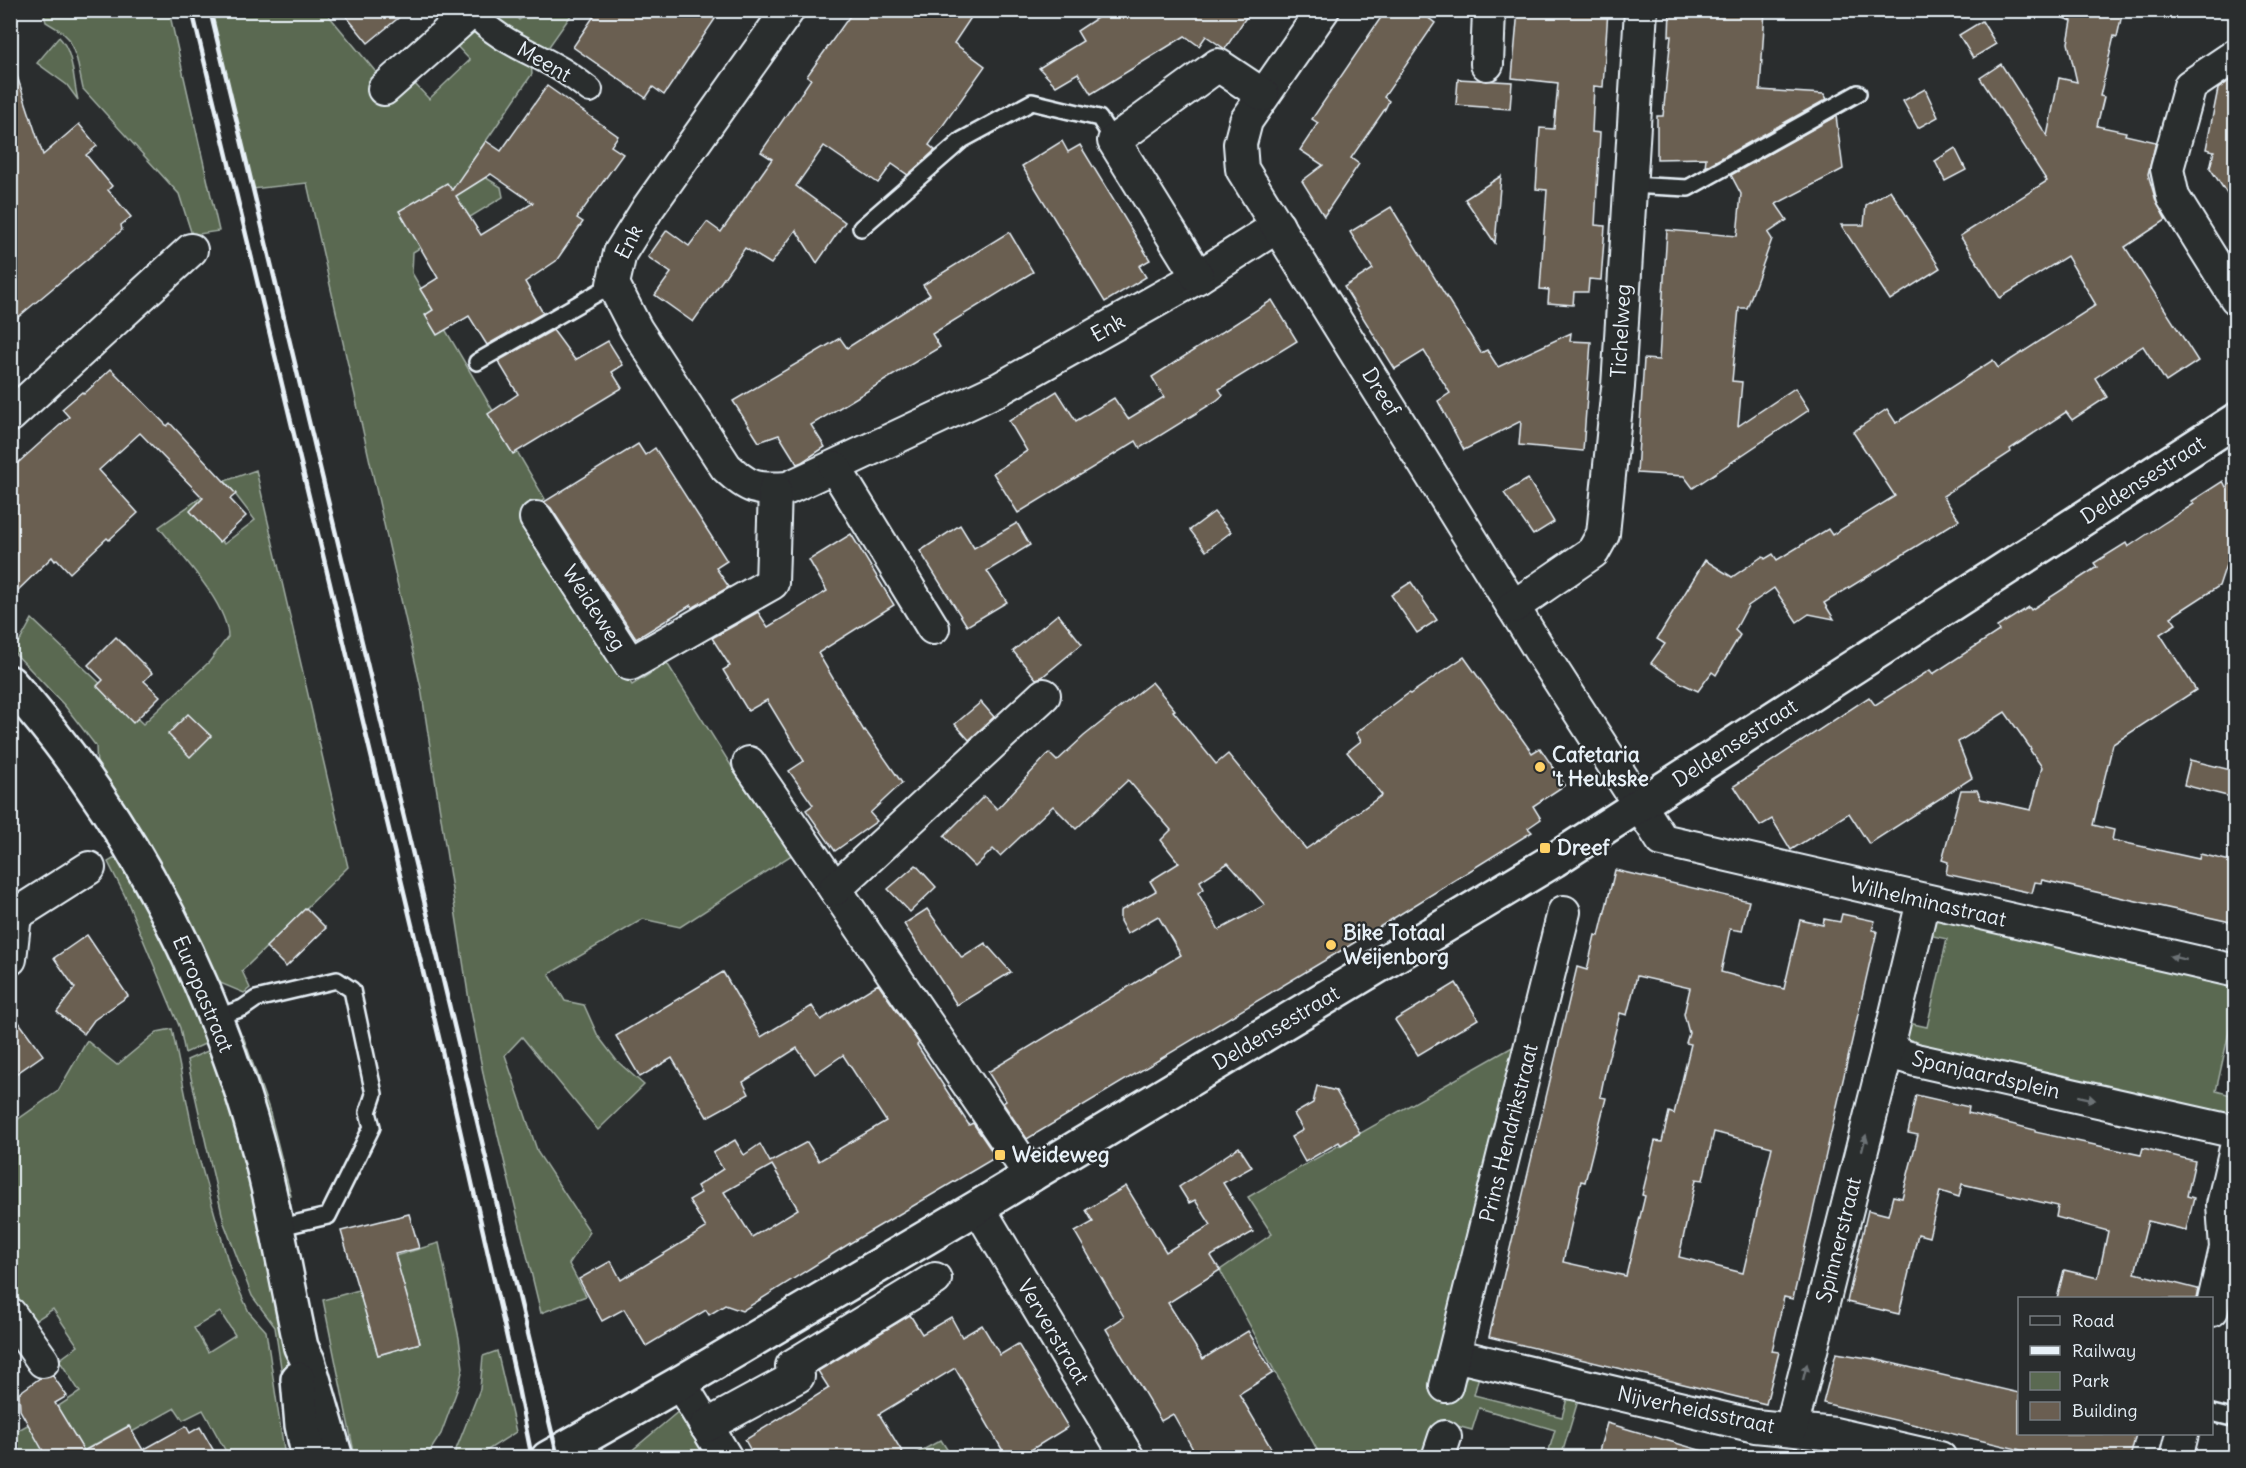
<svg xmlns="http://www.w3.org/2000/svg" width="2246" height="1468" font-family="Delius,sans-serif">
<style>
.green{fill:#5a6951;stroke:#a1ada4;stroke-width:1.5;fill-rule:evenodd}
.building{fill:#6a5e51;stroke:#e8f1f8;stroke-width:1.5;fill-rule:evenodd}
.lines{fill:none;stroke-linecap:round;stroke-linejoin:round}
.service-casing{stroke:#e8f1f8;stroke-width:20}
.pedestrian-casing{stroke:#e8f1f8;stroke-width:28}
.minor-casing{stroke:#e8f1f8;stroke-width:36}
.tertiary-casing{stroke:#e8f1f8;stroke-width:38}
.service{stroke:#2a2d2e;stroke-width:15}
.pedestrian{stroke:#2a2d2e;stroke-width:24}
.minor{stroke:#2a2d2e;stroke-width:32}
.tertiary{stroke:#2a2d2e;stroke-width:33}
.rail{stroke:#e8f1f8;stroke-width:4.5}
.oneway{fill:#6c7275}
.poi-dot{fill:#ffd166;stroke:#2a2d2e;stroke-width:2}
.labels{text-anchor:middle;stroke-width:4.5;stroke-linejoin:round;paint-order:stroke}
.street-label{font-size:21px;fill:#e8f1f8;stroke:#2a2d2e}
.poi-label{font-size:21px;font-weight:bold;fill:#e8f1f8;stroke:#2a2d2e;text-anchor:start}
</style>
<rect width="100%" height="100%" fill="#2a2d2e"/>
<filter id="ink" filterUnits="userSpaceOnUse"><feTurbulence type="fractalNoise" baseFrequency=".0167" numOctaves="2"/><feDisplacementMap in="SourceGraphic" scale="12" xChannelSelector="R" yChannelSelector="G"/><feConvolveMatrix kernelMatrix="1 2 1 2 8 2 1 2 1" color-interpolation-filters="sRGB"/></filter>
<g filter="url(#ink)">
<g class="green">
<polygon points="43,11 169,11 219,231 192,235 179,194 83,89 77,60 69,39 61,31 46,22"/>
<polygon points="210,11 325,11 380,77 367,88 384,106 413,82 429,99 470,60 454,43 465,32 481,33 531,63 532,74 473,160 467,166 501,187 503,197 413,252 412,273 545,499 521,516 632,685 667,663 747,791 761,785 804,847 680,927 643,919 549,974 565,1001 584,1005 598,1036 617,1061 644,1085 598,1130 522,1037 505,1055 538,1153 590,1232 569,1264 586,1296 541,1313 484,1078 469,1000 421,688 307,183 252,189"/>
<polygon points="491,11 511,11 519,20 530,11 574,11 548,48 538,52 489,13"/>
<path d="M59,37C74,52 73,81 78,100L67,85L37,63Z"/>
<path d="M256,470L348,867L242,971L250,988L244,993L213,980L97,769L96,746L65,706L11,649L21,639L32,619L143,724L209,662L228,637C228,604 179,553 159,527L210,491L195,509L224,544L255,520L225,481Z"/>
<polygon points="120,855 171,949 209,1042 185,1053 180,1028 125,896 108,862"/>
<polygon points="1935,918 2235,983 2235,1005 2216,1091 2235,1096 2235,1107 2229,1115 1906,1044 1904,1022 1927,1027 1947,939 1924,934"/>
<path d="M172,1029L197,1151L231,1272L249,1312L266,1331L285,1457H229L203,1410L183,1420L175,1408L132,1432L128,1426L74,1456L11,1457V1434L31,1423L65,1421L57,1407L80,1392L59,1360L78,1346L53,1309L33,1322L11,1291L10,1125L58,1091L87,1041L117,1065L157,1032ZM220,1312L235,1335L208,1352L194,1328Z"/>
<polygon points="243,1036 269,1109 291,1196 284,1198 237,1038"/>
<polygon points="1516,1045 1462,1371 1480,1372 1474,1395 1562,1417 1568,1395 1576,1397 1577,1404 1561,1457 1547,1457 1555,1430 1479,1408 1472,1430 1438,1421 1427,1457 1321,1457 1220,1270 1272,1234 1248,1197"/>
<polygon points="212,1049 235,1116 258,1207 290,1369 290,1429 275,1327 252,1296 224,1223 187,1060"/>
<polygon points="439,1243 459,1338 463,1368 459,1385 441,1434 426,1457 355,1457 323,1300 359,1290 378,1355 420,1343 395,1256"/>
<polygon points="497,1351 516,1432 477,1457 453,1457 480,1389 483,1356"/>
<polygon points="680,1410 714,1457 623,1458"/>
<polygon points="941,1440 952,1457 910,1457"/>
</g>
<g class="building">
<polygon points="341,10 408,10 368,43"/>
<polygon points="598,10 703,10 715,19 664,95 653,87 646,98 573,47"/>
<polygon points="854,10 976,10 954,43 985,66 929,145 935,150 934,151 908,175 892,164 878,183 824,146 796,186 845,222 817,263 796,230 771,264 745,248 693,322 655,295 671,273 648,257 667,230 689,246 707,222 721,232 772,159 761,152 811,79 807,76"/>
<polygon points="1109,10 1251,10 1225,49 1206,36 1199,46 1185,36 1091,94 1078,73 1056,86 1039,68 1083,41 1077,31"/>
<polygon points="1386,10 1418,10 1435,23 1384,97 1389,101 1385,109 1351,158 1359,164 1324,216 1302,181 1323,165 1300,150 1318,123 1312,119"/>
<polygon points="1518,10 1608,10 1603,87 1594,86 1592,132 1600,133 1595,225 1605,226 1601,280 1589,279 1588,292 1574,292 1573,305 1548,303 1549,290 1540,289 1547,190 1536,189 1540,128 1554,129 1558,83 1512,78"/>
<polygon points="1670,10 1765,10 1760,90 1824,94 1827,99 1705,167 1706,158 1657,159 1657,116 1663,116 1671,36 1669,36"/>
<polygon points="2053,10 2123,10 2117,37 2114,36 2100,96 2104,97 2097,126 2126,132 2125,135 2156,142 2148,174 2156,201 2166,220 2125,247 2198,361 2166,382 2143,346 2095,378 2107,397 2072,420 2066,412 2010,449 2011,452 1943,496 1959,520 1824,603 1834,619 1809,614 1797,622 1774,588 1748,606 1735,630 1740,635 1716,675 1712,672 1698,691 1681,683 1651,663 1665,644 1657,639 1705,560 1732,577 1763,556 1765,559 1773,554 1777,560 1828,529 1832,535 1895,496 1853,432 1887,409 1896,423 1993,360 1998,368 2096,305 2067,256 2000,298 1960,236 2047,181 1980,78 2001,64 2047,136 2059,78 2077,82 2068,43 2072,21 2052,14"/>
<polygon points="1982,21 1996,44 1973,58 1959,35"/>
<polygon points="15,70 43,155 79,124 97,146 86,155 112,186 108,190 131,217 121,225 122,230 10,324 10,71"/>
<polygon points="2235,77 2235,206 2210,168 2214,151 2206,149 2218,89"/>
<polygon points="1458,79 1512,82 1510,109 1456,105"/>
<path d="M547,86L618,136L611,146L623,154L577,218L583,222L556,261L525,282L543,313L487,345L469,316L437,335L425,315L433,310L420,289L438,278L399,211L447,183L452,190L486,141L501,151ZM491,174L533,203L481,235L456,196Z"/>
<polygon points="1925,89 1938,117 1918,128 1903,101"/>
<polygon points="1836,116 1843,169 1776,204 1787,220 1768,233 1772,239 1747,308 1739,308 1732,381 1742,382 1738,426 1795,388 1809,410 1693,488 1684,476 1637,473 1644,359 1659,360 1667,230 1737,236 1741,194 1731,175"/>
<polygon points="1062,141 1068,152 1080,145 1150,260 1139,266 1146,277 1105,302 1022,166"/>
<polygon points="1955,148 1966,170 1945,181 1935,161"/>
<polygon points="1501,176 1495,243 1465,199"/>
<polygon points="1890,190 1940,268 1890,300 1841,225 1864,225 1866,205"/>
<polygon points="1391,207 1481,353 1487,350 1498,367 1571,333 1570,341 1591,342 1583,451 1519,445 1521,421 1464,450 1438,401 1450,393 1424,351 1395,369 1344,287 1373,269 1350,232"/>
<polygon points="1009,232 1033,272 932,334 940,347 811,425 825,447 802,462 797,464 779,435 759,442 733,401 840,338 847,348 930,295 923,285"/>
<polygon points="1272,300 1297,341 1219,389 1223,395 1216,401 1140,448 1136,441 1018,513 993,473 1027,451 1009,421 1057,391 1076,421 1114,398 1128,419 1164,397 1152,377"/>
<polygon points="553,330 575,360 608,341 623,365 612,372 622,388 513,454 488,414 518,394 498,361"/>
<polygon points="111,369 167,426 170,423 236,494 230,499 246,516 219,542 190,511 203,498 140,433 99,470 138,513 109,540 107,538 70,573 57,559 55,561 52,557 10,598 10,470 69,417 62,409 82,392 84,394"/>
<polygon points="638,444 645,455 655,448 706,528 727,561 716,568 729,587 692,608 691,605 636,639 551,508 544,502"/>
<polygon points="1528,479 1554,522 1533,535 1504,493"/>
<polygon points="2223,481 2226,487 2235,481 2235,538 2219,586 2171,617 2176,624 2160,634 2196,690 2113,744 2093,825 2114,830 2112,840 2199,859 2200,854 2235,862 2235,923 2042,880 2041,883 2035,882 2032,893 1946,874 1948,862 1942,860 1961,790 1977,790 1981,799 2031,810 2042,767 2030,750 2031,749 2005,712 1958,742 1972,778 1869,844 1849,813 1791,850 1772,819 1760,826 1734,786 1869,697 1875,705 1930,670 1933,674 1999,631 1997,627 2029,607 2031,610 2097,567 2094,563 2126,543 2128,547 2161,525 2194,504 2192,501"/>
<polygon points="1214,512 1231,532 1206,551 1190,530"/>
<polygon points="1017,523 1030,545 987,571 1007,602 967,626 920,551 960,525 974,548"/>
<polygon points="851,534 894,605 818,653 864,731 865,730 902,783 870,813 877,821 835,851 806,810 813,805 789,771 804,761 767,700 748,711 723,670 730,666 712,638 758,612 768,627 827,591 809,560"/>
<polygon points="1411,582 1437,620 1417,633 1391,595"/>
<polygon points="1058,614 1082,644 1042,677 1036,679 1013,651"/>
<polygon points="116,637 152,673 144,681 160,696 133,723 97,686 103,680 88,665"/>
<path d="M1464,657L1532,753L1540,748L1565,785L1533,806L1541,819L1528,828L1532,832L1357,941L1027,1139L1003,1103L1006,1101L988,1072L1181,955L1158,916L1127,934L1120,921V911L1156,891L1150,881L1179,863L1161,840L1171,830L1128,780L1076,829L1053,806L1000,856L993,849L975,867L944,836L984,796L997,809L1049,753L1057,761L1084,736L1152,682L1175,710L1173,711L1216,764L1228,754L1306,849L1382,795L1347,752L1361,741L1356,733L1409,693L1410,694ZM1228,863L1265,905L1219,930L1198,893L1204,889L1200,881Z"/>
<polygon points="981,702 994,717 969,740 955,724"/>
<polygon points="188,714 211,736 190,757 168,734"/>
<polygon points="2190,760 2235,771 2235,798 2184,785"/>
<polygon points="916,865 936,887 910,912 888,889"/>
<path d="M1615,870L1749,901L1742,931L1730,929L1721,972L1784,989L1800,920L1823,925L1824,919L1840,922L1842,914L1875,921L1872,930L1877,931L1793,1299L1784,1297L1772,1351L1779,1352L1766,1404L1489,1337L1577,967L1587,970L1595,935L1599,936ZM1637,976L1690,988L1684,1014L1689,1033L1686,1043L1691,1044L1674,1114L1669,1112L1662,1142L1655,1141L1642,1195L1645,1196L1626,1276L1563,1262L1581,1181L1585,1182L1606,1098L1600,1097L1606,1068L1620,1013L1627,1015ZM1714,1132L1772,1147L1743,1273L1679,1257L1696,1179L1703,1180Z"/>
<polygon points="306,908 326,928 286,967 266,947"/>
<polygon points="927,909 962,958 985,943 1011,972 957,1005 904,924"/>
<polygon points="87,935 128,996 94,1020 84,1034 57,1012 75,988 54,958"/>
<path d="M723,972L761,1037L812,1006L821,1020L878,984L919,1043L917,1045L969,1125L973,1123L996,1157L852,1242L742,1311L725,1305L709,1315L706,1310L646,1346L624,1309L602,1321L579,1279L611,1261L621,1280L706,1228L689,1200L701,1193L697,1186L723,1169L713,1153L735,1140L744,1155L760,1144L770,1162L807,1142L819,1161L886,1121L843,1055L815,1074L797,1048L743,1082L749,1094L707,1117L672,1058L640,1077L616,1036ZM772,1165L798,1209L752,1237L724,1192Z"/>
<polygon points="1456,983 1478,1019 1418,1055 1395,1020"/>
<polygon points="10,1010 43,1055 10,1078"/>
<polygon points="1317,1086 1336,1091 1360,1133 1341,1145 1339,1142 1305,1162 1291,1137 1303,1130 1294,1114 1313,1103"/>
<polygon points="1916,1095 1969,1107 1968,1113 2035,1130 2035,1132 2141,1155 2143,1148 2195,1161 2187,1196 2194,1198 2186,1230 2148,1221 2135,1273 2198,1289 2196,1299 2057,1299 2064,1270 2098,1278 2108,1231 2056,1217 2058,1206 1962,1184 1959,1197 1940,1191 1929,1237 1918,1234 1899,1314 1847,1302 1868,1210 1888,1215 1893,1196 1902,1198 1918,1135 1908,1133"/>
<polygon points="1239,1147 1252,1167 1223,1183 1253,1232 1211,1256 1220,1270 1168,1303 1203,1359 1248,1331 1273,1373 1239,1394 1277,1458 1198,1458 1173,1414 1161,1421 1106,1329 1124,1317 1075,1232 1093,1222 1086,1210 1126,1186 1166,1252 1211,1225 1195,1200 1189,1203 1179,1187"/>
<polygon points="409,1214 419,1248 395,1254 420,1343 378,1355 341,1231"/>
<polygon points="910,1315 922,1334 951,1317 962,1337 982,1325 1000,1355 1018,1344 1068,1427 1018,1458 1007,1458 955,1368 879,1414 906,1458 755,1458 745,1440 829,1388 818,1371"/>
<polygon points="1836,1353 1874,1359 2019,1393 2019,1434 2136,1434 2130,1458 2055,1458 1823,1403"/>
<polygon points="53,1376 67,1396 55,1403 84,1451 129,1426 143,1450 186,1426 190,1433 200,1427 218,1458 47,1458 20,1410 19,1393 40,1378"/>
<polygon points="1607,1423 1703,1451 1702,1458 1597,1458"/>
</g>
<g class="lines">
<g class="service-casing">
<g id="service">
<polyline points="1629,185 1688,188 1858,93"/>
<polyline points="861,228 962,140 1032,102 1099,118 1114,141"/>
<polyline points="477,362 613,284"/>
<polyline points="215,1018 243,1008 256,999 337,980 352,990 374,1094 368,1112 372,1127 328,1216 276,1228"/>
<polyline points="2212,1413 2236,1419"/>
</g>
</g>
<g class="pedestrian-casing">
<path id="pedestrian" d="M471,11C499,42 529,50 562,70C572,76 581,83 590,90"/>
</g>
<g class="minor-casing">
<g id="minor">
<path d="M788,10L648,208L620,253L613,284L636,329L726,467C749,489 756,490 788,488L1001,388L1198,277L1278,226"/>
<polyline points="1323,10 1246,121 1240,144 1242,169 1541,652 1662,840 2236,971"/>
<polyline points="2236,55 2190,86 2167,169 2173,197 2236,298"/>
<polyline points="1487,64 1489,10"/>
<polyline points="384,89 473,10"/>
<polyline points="1198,277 1114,141 1218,65 1263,95"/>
<polyline points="10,416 191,250"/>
<polyline points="835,468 933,628"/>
<polyline points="536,518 630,664 772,583 775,489"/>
<polyline points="1513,607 1593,552 1603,534 1618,387 1641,10"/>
<polyline points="749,763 1031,1176"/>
<polyline points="835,889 1044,695"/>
<polyline points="10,959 15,915 89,868"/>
<polyline points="1887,1051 1916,1060 2236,1132"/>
<polyline points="978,1207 1128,1458"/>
<polyline points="2212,1310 2226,1248 2223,1205 2236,1148"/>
<polyline points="10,1314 43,1361"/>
<polyline points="1454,1355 1755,1426 1835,1434 1940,1458"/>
<polyline points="680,1383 726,1458"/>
<polyline points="1446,1386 1564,912"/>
<polyline points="706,1426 798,1376 792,1366 935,1279"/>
<polyline points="1791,1429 1887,1051 1923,901"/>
<polyline points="1438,1458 1445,1437"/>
<polyline points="2176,1458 2182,1434"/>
</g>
</g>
<g class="tertiary-casing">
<g id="tertiary">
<path d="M10,683C116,801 194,945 243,1095C270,1177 283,1263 301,1347L308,1361L336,1458"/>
<polyline points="298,1379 302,1425 309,1458"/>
<polyline points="548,1458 680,1383 978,1207 1554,860 2236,420"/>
</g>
</g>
<use href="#service" class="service"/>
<use href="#pedestrian" class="pedestrian"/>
<use href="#minor" class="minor"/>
<use href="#tertiary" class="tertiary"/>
<g class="rail">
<polyline points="192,10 440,1042 515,1373 532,1458"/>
<polyline points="210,10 558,1458"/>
</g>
</g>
<defs><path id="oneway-solid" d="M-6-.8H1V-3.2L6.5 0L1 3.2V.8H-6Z" transform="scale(1.5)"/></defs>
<g class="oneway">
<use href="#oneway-solid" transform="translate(2178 958) rotate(-167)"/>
<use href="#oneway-solid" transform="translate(2087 1098) rotate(13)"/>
<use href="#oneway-solid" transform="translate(1864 1143) rotate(-76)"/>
<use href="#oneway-solid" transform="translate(1805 1372) rotate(-76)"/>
</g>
</g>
<g class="poi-dot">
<circle cx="1540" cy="767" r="6"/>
<rect x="1539" y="842" width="12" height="12" rx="3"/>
<circle cx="1331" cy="945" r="6"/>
<rect x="994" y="1149" width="12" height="12" rx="3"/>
</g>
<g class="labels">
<g class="street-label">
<text transform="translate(544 62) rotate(30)" y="7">Meent</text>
<text transform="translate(629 242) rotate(-63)" y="7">Enk</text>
<text transform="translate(1108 328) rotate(-29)" y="7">Enk</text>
<text transform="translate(1621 331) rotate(-87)" y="7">Tichelweg</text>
<text transform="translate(1381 392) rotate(58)" y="7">Dreef</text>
<text transform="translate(2143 480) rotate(-33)" y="7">Deldensestraat</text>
<text transform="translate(594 608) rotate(57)" y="7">Weideweg</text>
<text transform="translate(1735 743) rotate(-33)" y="7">Deldensestraat</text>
<text transform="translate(1928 902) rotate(13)" y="7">Wilhelminastraat</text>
<text transform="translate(203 994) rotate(67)" y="7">Europastraat</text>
<text transform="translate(1276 1028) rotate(-31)" y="7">Deldensestraat</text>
<text transform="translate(1986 1075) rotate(13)" y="7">Spanjaardsplein</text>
<text transform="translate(1509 1133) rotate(-76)" y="7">Prins Hendrikstraat</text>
<text transform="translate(1839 1240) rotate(-76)" y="7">Spinnerstraat</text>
<text transform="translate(1053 1332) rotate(59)" y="7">Ververstraat</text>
<text transform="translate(1696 1410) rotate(12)" y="7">Nijverheidsstraat</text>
</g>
<g class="poi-label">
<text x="1552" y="762">Cafetaria<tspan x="1552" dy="24">'t Heukske</tspan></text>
<text x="1557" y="855">Dreef</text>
<text x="1343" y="940">Bike Totaal<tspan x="1343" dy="24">Weijenborg</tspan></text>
<text x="1012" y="1162">Weideweg</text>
</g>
</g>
<rect width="2246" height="1468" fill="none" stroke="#2a2d2e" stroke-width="36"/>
<rect x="18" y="18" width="2210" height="1432" fill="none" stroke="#e8f1f8" stroke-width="2" filter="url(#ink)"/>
<rect x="2018" y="1297" width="195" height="138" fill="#2a2d2e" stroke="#767b7f" stroke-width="1.5"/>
<rect x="2030" y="1316" width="30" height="9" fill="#2a2d2e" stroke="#767b7f" stroke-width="1.5"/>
<text x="2072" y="1327" font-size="18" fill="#e8f1f8">Road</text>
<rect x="2030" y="1346" width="30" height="9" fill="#e8f1f8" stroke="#767b7f" stroke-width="1.5"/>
<text x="2072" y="1357" font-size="18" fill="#e8f1f8">Railway</text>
<rect x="2030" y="1372" width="30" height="18" fill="#5a6951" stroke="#767b7f" stroke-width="1.5"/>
<text x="2072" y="1387" font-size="18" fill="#e8f1f8">Park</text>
<rect x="2030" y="1402" width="30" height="18" fill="#6a5e51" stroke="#767b7f" stroke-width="1.5"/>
<text x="2072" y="1417" font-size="18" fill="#e8f1f8">Building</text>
</svg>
